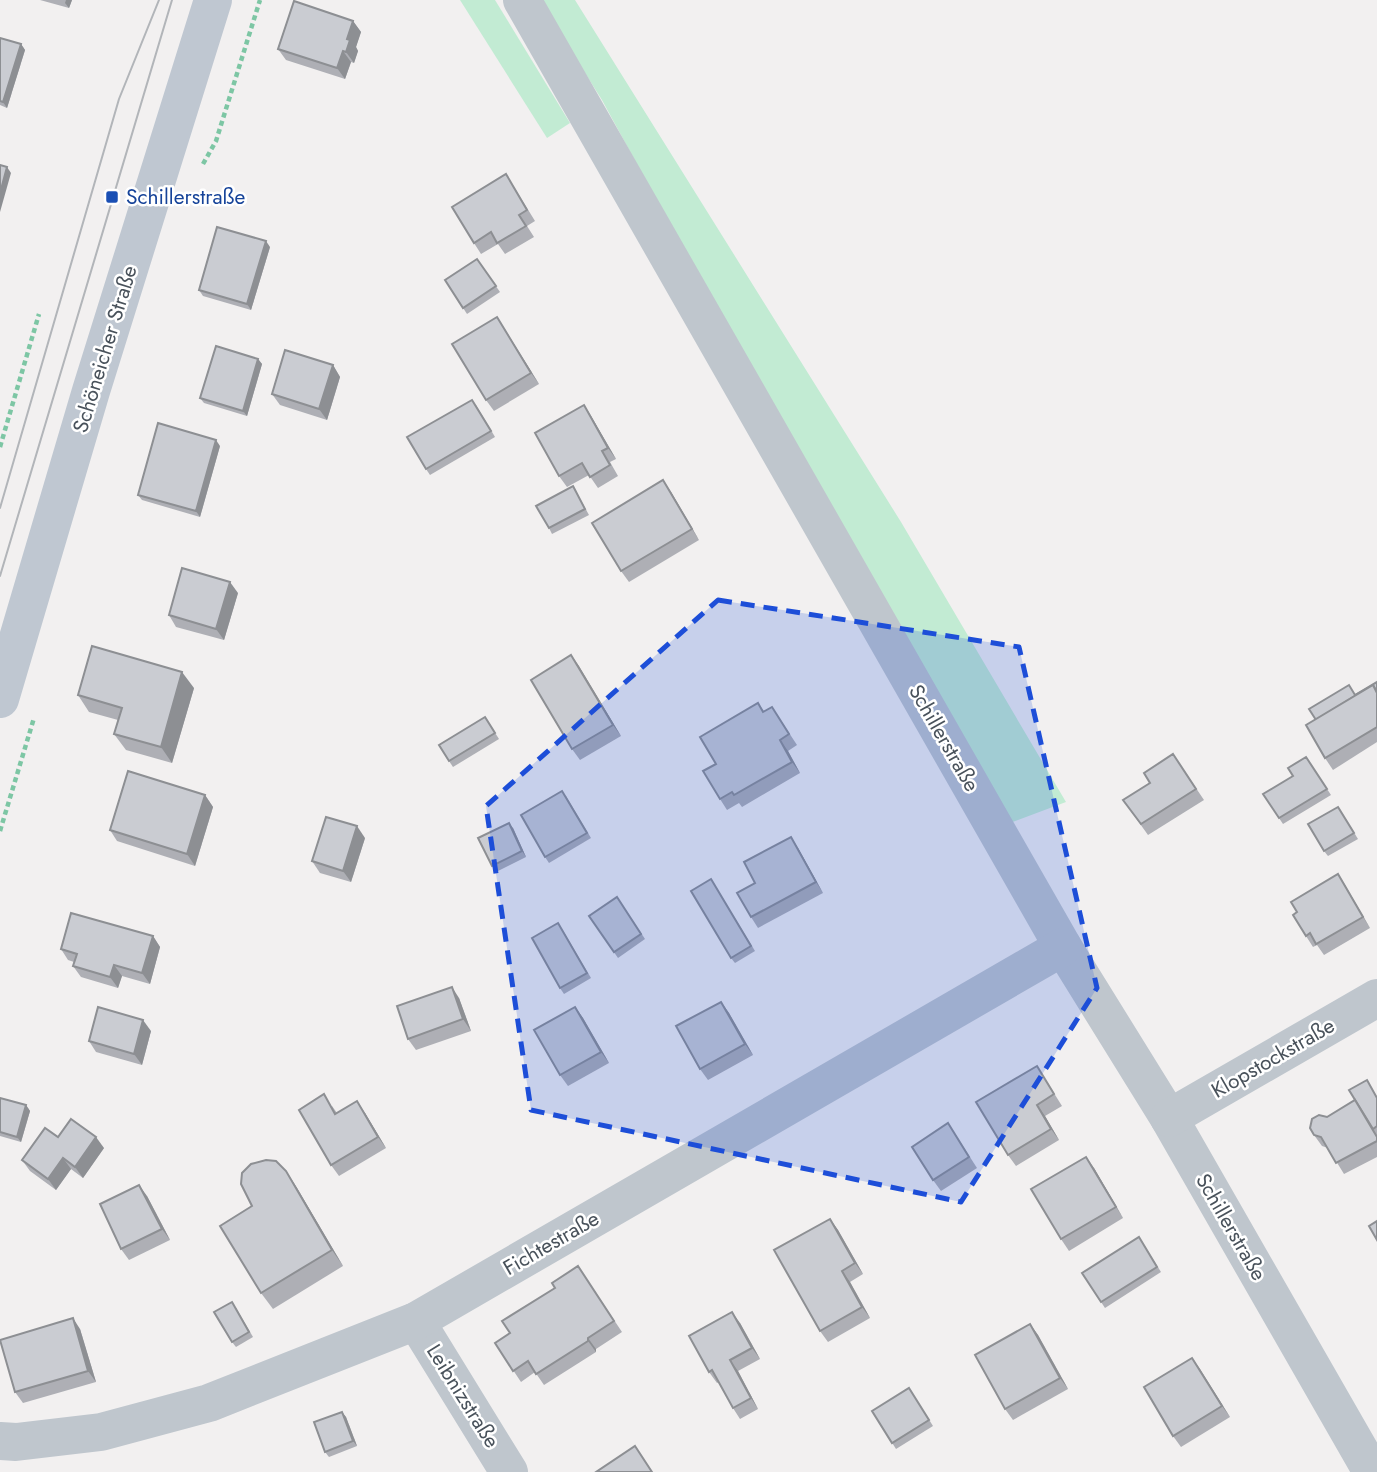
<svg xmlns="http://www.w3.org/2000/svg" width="1377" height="1472" font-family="Jost,sans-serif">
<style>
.green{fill:#c2ebd3}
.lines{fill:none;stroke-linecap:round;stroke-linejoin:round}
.path{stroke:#7dc6a4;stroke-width:4.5;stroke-dasharray:5 3.5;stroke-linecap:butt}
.street{stroke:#bfc6cd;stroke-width:38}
.secondary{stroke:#bfc7d1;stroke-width:38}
.tram{stroke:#b2b5b9;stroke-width:2}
.wall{fill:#aeafb5}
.shaded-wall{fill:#8d8f93}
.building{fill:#caccd2;stroke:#8d8f93;stroke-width:2}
.marked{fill:#1d4ed8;fill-opacity:0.2;stroke:#1d4ed8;stroke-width:5;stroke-dasharray:14 9;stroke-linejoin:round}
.transit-dot{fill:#1a4fb4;stroke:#fff;stroke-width:2.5}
.labels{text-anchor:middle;stroke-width:5;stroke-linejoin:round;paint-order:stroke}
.transit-label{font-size:21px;fill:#164399;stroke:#fff;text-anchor:start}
.street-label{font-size:21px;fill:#49525b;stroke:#fff}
</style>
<rect width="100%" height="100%" fill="#f2f0f0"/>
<g class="green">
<polygon points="460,0 495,0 570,123 547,138"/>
<polygon points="539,0 575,0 901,522 1066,802 1007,824 853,562 602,100"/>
</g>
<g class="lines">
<g class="path">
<polyline points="203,164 216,141 260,0"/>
<polyline points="0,447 39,314"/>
<polyline points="0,831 34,718"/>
</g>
<g class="street">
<polyline points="522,0 1063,947 1169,1118 1372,1472"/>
<polyline points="1169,1118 1377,998"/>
<polyline points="416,1321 509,1472"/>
<polyline points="0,1441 16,1442 101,1432 209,1403 416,1321 1063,947"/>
</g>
<polyline class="secondary" points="0,699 91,391 213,0"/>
<g class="tram">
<polyline points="0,508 119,99 159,0"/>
<polyline points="0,576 172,0"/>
</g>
</g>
<g class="wall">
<polygon points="40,0 72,0 69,8"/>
<polygon points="353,21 361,32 356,47 358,51 354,63 351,62 345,79 286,60 278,49"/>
<polygon points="0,38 21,44 25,50 7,108 0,105"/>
<polygon points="506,174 535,221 527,226 534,237 505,254 498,244 481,254 474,243"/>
<polygon points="270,247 251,310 203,296 199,290"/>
<polygon points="477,259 500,292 467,314 445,280"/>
<polygon points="497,317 539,384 494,411 486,400"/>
<polygon points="258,359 262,364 247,416 204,403 200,398"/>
<polygon points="333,365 340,377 327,420 280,405 272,394"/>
<polygon points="476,405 495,437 430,475 426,469"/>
<polygon points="584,405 591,416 616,459 610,462 618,476 598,488 589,475 567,487 559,476"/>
<polygon points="220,446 200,517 142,500 138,495"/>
<polygon points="573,486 589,515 552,534 549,528"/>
<polygon points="671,492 699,540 629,582 621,571"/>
<polygon points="238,593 224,640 176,627 169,615"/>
<polygon points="571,655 621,736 580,760 572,749"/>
<polygon points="1377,682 1377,742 1333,770 1325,758 1355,694"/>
<polygon points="194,688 172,763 126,750 114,734 118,720 89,712 78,695"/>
<polygon points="758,703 764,711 772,707 797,745 788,751 800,773 742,807 739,803 727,810 720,799 716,764"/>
<polygon points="485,717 499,739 453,767 449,761"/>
<polygon points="1173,754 1204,800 1148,835 1123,800 1150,783"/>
<polygon points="1306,757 1331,795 1283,824 1263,794 1293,776"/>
<polygon points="205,795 213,807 195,866 117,841 110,830"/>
<polygon points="566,796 591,838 549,863 545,857"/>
<polygon points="1342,813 1358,839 1328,856 1324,851"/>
<polygon points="513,828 526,857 496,872 492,866"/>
<polygon points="365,838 351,882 320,873 312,861"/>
<polygon points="798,848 823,893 758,928 751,917 755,883"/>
<polygon points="1338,874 1370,928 1324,955 1317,945 1313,947 1306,936 1297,912"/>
<polygon points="711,879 755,951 735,963 731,958"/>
<polygon points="617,897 645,939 618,958 589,916"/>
<polygon points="562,929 591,978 564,994 560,988"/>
<polygon points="153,936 160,947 150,984 122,976 118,988 81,977 73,966 74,962 68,960 61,949"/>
<polygon points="459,998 471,1031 416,1050 408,1039"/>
<polygon points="721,1002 729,1013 753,1055 708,1080 700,1069"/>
<polygon points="575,1007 583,1018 609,1063 568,1086 560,1075"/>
<polygon points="151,1031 142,1065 96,1052 89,1041"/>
<polygon points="1037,1066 1062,1106 1045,1116 1059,1140 1016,1166 1008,1155"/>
<polygon points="1367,1080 1377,1097 1377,1157 1344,1174 1328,1148 1322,1146 1314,1135 1327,1117 1355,1100"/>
<polygon points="0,1098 26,1105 30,1111 21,1142 0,1136"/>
<polygon points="332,1106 337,1113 365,1113 386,1148 339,1176 331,1165"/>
<polygon points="948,1123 977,1168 941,1191 933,1180"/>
<polygon points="58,1137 104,1148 83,1178 71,1169 56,1190 30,1171 22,1160"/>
<polygon points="1094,1168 1123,1218 1069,1251 1061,1239"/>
<polygon points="286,1171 297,1188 343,1266 273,1309 261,1293 252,1206"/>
<polygon points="147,1196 170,1240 129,1260 121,1249"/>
<polygon points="830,1219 838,1230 863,1274 850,1282 870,1318 828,1342 820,1331"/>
<polygon points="1139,1237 1161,1272 1105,1308 1082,1273"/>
<polygon points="578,1266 622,1332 596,1349 596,1352 544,1385 535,1372 521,1382 495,1343 510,1333"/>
<polygon points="236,1308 253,1337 236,1347 232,1342"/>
<polygon points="740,1323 760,1359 738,1371 758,1409 740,1419 733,1408 719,1382 717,1383 709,1372"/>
<polygon points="1030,1324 1038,1335 1068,1389 1013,1420 1005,1409"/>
<polygon points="80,1329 96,1382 23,1403 15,1392"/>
<polygon points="1192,1358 1230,1417 1181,1447 1173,1436"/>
<polygon points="909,1388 933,1426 896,1449 872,1411"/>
<polygon points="342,1412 346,1417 357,1446 329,1457 325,1452"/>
</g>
<g class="shaded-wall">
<polygon points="66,0 72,0 69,8 65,3"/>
<polygon points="353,21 361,32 356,47 358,51 354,63 346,52 347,39"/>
<polygon points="21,44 25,50 7,108 3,102"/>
<polygon points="343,51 351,62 345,79 337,68"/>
<polygon points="7,167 11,173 0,212 0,193"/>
<polygon points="266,241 270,247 251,310 247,304"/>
<polygon points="497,317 504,328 539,384 531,373"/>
<polygon points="258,359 262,364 247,416 243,411"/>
<polygon points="333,365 340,377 327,420 319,409"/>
<polygon points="584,405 591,416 616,459 608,448"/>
<polygon points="216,440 220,446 200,517 196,511"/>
<polygon points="663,480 671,492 699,540 692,529"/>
<polygon points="230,582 238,593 224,640 216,629"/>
<polygon points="571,655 579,666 621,736 613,725"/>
<polygon points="182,672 194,688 172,763 161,747"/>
<polygon points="780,740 788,751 800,773 792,762"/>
<polygon points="205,795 213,807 195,866 187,854"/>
<polygon points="509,823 513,828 526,857 522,851"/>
<polygon points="357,826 365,838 351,882 343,871"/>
<polygon points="791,837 798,848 823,893 816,882"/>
<polygon points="1338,874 1345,885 1370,928 1363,917"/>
<polygon points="153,936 160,947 150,984 142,973"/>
<polygon points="114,965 122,976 118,988 110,977"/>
<polygon points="452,987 459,998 471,1031 463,1019"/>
<polygon points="721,1002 729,1013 753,1055 745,1044"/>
<polygon points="575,1007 583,1018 609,1063 601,1052"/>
<polygon points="143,1020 151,1031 142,1065 134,1054"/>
<polygon points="357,1101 365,1113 386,1148 378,1137"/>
<polygon points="26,1105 30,1111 21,1142 17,1137"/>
<polygon points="1037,1105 1045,1116 1059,1140 1051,1129"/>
<polygon points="96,1137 104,1148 83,1178 75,1167"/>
<polygon points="1086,1157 1094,1168 1123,1218 1116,1207"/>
<polygon points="63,1158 71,1169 56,1190 48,1179"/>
<polygon points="286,1171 297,1188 343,1266 332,1250"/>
<polygon points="139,1185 147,1196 170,1240 162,1229"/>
<polygon points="830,1219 838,1230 863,1274 855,1263"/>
<polygon points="842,1271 850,1282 870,1318 862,1307"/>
<polygon points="732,1312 740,1323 760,1359 752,1348"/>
<polygon points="73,1318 80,1329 96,1382 88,1371"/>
<polygon points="1030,1324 1038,1335 1068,1389 1060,1378"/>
<polygon points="588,1338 596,1349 596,1352 588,1341"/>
<polygon points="1192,1358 1200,1369 1230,1417 1222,1406"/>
<polygon points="730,1360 738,1371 758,1409 751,1398"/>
<polygon points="342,1412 346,1417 357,1446 353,1441"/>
</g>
<g class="building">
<polygon points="294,1 353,21 347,39 350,40 346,52 343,51 337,68 278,49"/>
<polygon points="0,38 21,44 3,102 0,101"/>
<polygon points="0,165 7,167 0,193"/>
<polygon points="506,174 527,210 519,215 526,226 497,243 491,232 474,243 452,207"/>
<polygon points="217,227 266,241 247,304 199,290"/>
<polygon points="477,259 496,286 463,308 445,280"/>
<polygon points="497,317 531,373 486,400 452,344"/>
<polygon points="216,346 258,359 243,411 200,398"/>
<polygon points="285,350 333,365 319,409 272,394"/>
<polygon points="472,400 491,431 426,469 407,437"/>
<polygon points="584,405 608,448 602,451 610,465 590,477 582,463 559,476 535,433"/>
<polygon points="158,423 216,440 196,511 138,495"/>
<polygon points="663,480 692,529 621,571 592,523"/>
<polygon points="573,486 585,509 549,528 536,506"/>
<polygon points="182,568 230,582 216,629 169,615"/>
<polygon points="92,646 182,672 161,747 114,734 122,708 78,695"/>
<polygon points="571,655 613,725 572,749 531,680"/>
<polygon points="1377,682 1377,692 1373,685 1316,720 1309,709 1349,685 1355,695"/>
<polygon points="1373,685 1377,693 1377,727 1325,758 1306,725"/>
<polygon points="758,703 763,712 772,707 789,734 780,740 792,762 734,795 732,792 720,799 703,771 716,764 700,737"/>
<polygon points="485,717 495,733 449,761 439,745"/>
<polygon points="1173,754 1196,789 1141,824 1123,800 1150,783 1144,773"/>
<polygon points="1306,757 1327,789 1279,818 1263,794 1293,776 1288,768"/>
<polygon points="128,771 205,795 187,854 110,830"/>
<polygon points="562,791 587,833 545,857 521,815"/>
<polygon points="1338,807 1354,833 1324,851 1308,824"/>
<polygon points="326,817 357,826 343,871 312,861"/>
<polygon points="509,823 522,851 492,866 478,838"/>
<polygon points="791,837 816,882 751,917 737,893 755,883 744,862"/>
<polygon points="1338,874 1363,917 1316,944 1310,933 1306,936 1293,915 1297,912 1291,902"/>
<polygon points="711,879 751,946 731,958 691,891"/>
<polygon points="617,897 641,934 614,952 589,916"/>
<polygon points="71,913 153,936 142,973 114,965 110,977 73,966 77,954 61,949"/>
<polygon points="558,923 587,973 560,988 532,938"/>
<polygon points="452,987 463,1019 408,1039 397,1006"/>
<polygon points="721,1002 745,1044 700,1069 676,1026"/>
<polygon points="98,1007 143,1020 134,1054 89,1041"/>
<polygon points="575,1007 601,1052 560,1075 534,1030"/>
<polygon points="1037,1066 1054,1094 1037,1105 1051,1129 1008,1155 976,1102"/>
<polygon points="1367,1080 1377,1098 1377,1126 1373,1129 1349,1090"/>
<polygon points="324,1094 335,1114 357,1101 378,1137 331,1165 299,1110"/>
<polygon points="0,1098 26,1105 17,1137 0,1132"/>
<polygon points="1355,1100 1377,1137 1377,1141 1336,1163 1321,1137 1314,1135 1310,1128 1312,1119 1319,1115 1327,1117"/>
<polygon points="71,1119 96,1137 75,1167 63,1158 48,1179 22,1160 45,1128 58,1137"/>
<polygon points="948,1123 969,1157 933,1180 912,1147"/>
<polygon points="1086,1157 1116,1207 1061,1239 1031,1189"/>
<polygon points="266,1160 276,1161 286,1171 332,1250 261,1293 220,1226 252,1206 241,1184 242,1173 251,1164"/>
<polygon points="139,1185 162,1229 121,1249 100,1204"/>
<polygon points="830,1219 855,1263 842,1271 862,1307 820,1331 774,1250"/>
<polygon points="1377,1221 1377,1240 1369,1226"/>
<polygon points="1139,1237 1157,1267 1101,1302 1082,1273"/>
<polygon points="578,1266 614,1321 588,1338 588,1341 536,1374 528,1361 513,1371 495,1343 510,1333 502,1321 555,1288 552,1283"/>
<polygon points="232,1302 249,1332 232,1342 214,1312"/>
<polygon points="732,1312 752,1348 730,1360 751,1398 733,1408 712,1370 709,1372 689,1336"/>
<polygon points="73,1318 88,1371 15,1392 0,1340"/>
<polygon points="1030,1324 1060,1378 1005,1409 975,1355"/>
<polygon points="1192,1358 1222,1406 1173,1436 1144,1387"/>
<polygon points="909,1388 929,1420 892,1443 872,1411"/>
<polygon points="342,1412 353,1441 325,1452 314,1422"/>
<polygon points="635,1446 652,1472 596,1472"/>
</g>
<path class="marked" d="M718,600L1019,647L1097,988L961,1202L531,1110L486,806Z"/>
<rect class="transit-dot" x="105" y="190" width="14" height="14" rx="3.5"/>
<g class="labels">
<g class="transit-label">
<text x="126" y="204">Schillerstraße</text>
</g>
<g class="street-label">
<text transform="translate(105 349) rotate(-73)" y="7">Schöneicher Straße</text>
<text transform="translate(944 738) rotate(60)" y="7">Schillerstraße</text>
<text transform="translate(1273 1058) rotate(-30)" y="7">Klopstockstraße</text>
<text transform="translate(1231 1227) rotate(60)" y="7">Schillerstraße</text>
<text transform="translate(551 1243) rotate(-30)" y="7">Fichtestraße</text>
<text transform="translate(463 1396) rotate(58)" y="7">Leibnizstraße</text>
</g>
</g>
</svg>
